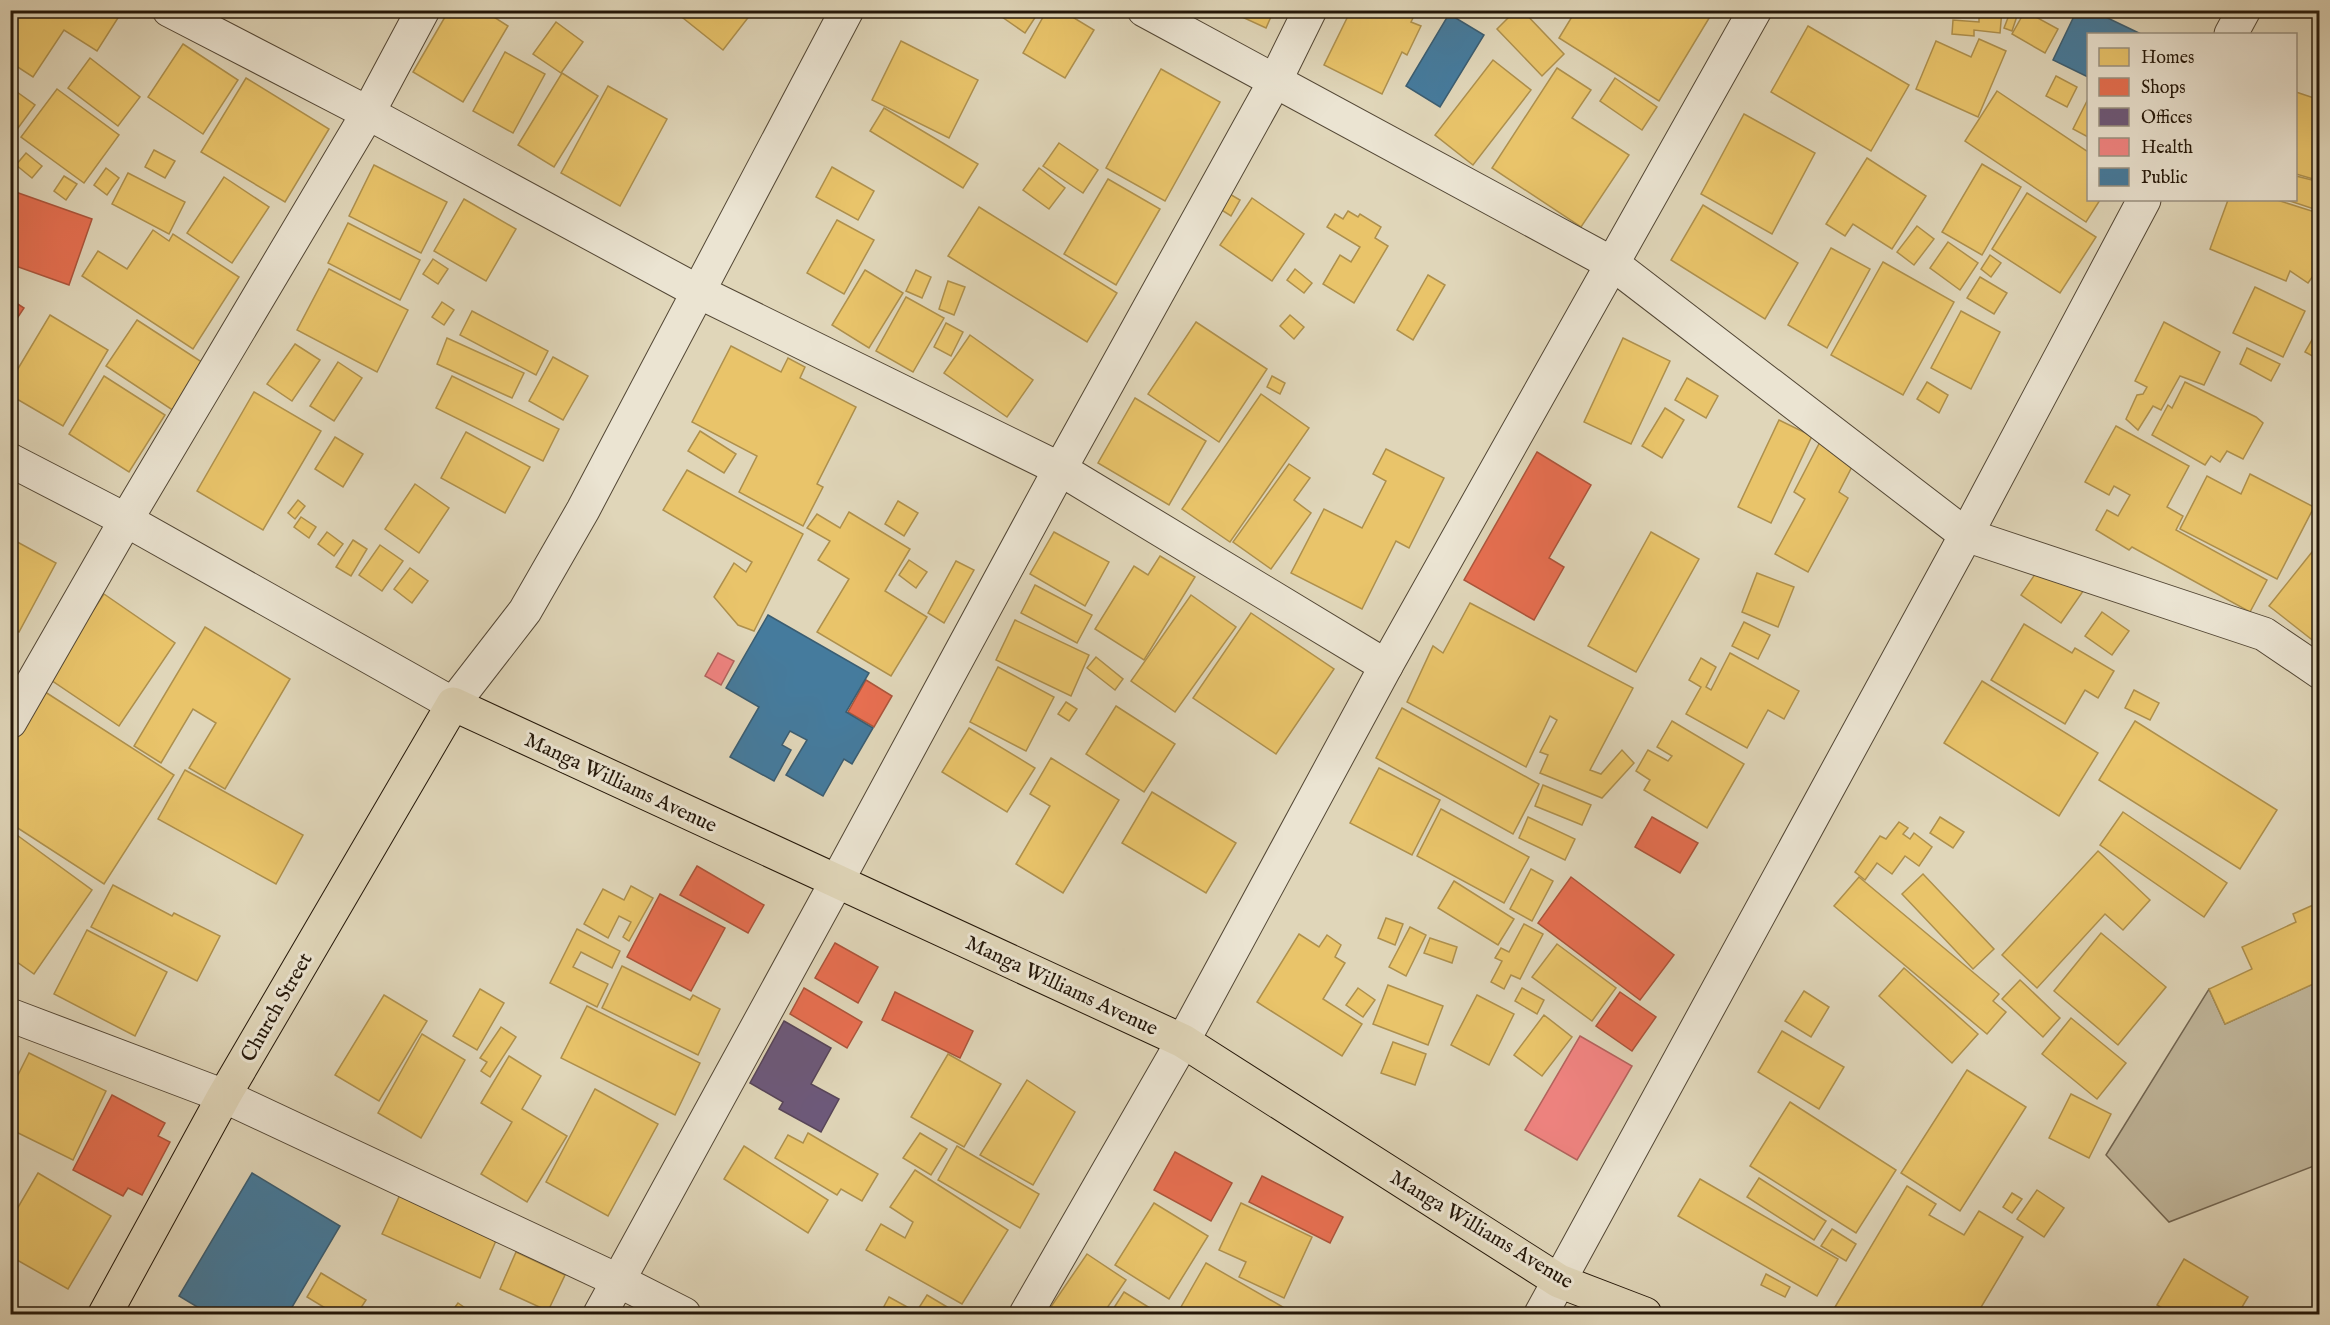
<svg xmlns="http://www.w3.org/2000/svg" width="2330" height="1325" font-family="'IM FELL English',serif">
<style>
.green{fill:#c0b69b;stroke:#726652;stroke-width:1.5}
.homes{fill:#e9c46a;stroke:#ae904d;stroke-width:1.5}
.shops{fill:#e76f51;stroke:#ac553b;stroke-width:1.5}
.offices{fill:#6d597a;stroke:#574558;stroke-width:1.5}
.health{fill:#f28482;stroke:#b4635e;stroke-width:1.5}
.public{fill:#457b9d;stroke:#3b5d71;stroke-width:1.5}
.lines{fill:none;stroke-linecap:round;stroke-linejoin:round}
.minor-casing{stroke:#534735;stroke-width:35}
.major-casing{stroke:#241709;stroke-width:35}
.minor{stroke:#ebe4d2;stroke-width:33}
.major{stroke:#e0d6b9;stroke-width:33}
.labels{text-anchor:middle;stroke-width:6;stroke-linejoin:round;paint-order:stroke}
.street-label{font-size:21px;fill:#241709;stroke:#ebe4d2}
</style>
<rect width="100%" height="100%" fill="#e0d6b9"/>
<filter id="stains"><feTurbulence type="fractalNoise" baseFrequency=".00333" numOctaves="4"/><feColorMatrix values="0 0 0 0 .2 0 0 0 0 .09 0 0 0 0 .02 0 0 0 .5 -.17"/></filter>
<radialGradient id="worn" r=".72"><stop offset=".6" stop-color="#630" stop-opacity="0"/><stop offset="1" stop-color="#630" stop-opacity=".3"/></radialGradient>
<polygon class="green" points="2319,981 2319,1164 2169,1222 2106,1155 2209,989 2225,1024"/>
<g class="homes">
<polygon points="13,10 123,10 97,51 64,30 33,77 10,62 10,14"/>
<polygon points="449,10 483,10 508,26 463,102 413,72"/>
<polygon points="673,10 754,10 723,50"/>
<polygon points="992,10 1040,10 1025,33"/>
<polygon points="1047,10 1061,10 1094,30 1065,78 1023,53"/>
<polygon points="1227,10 1274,10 1266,28"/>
<polygon points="1351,10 1417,10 1411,22 1421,26 1407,55 1402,52 1382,94 1324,65"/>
<polygon points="1516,10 1522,10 1564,54 1542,76 1497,29"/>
<polygon points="1576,10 1714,10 1659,101 1559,38"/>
<polygon points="1979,10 2002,10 2000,33 1974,30 1974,36 1952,34 1953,20 1979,22"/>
<polygon points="2011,10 2019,10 2012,31 2004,28"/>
<polygon points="2025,11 2058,29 2045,53 2012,34"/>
<polygon points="556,22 583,42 561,73 533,54"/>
<polygon points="1808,26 1909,85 1871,151 1771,92"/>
<polygon points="1979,39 2006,51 1978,117 1916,89 1936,41 1971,57"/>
<polygon points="901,41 978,80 949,138 872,100"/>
<polygon points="183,44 238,80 203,134 148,97"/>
<polygon points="505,52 545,74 513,133 473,111"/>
<polygon points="90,58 140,97 118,126 68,88"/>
<polygon points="1493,60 1531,90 1473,165 1435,135"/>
<polygon points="1557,68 1591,90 1572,118 1629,155 1581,227 1492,168"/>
<polygon points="1161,69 1220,102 1165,201 1106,168"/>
<polygon points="562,73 598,96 554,167 518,145"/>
<polygon points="2056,76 2077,87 2067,107 2046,96"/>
<polygon points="246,78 329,129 285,202 201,152"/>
<polygon points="1615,78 1657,107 1642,130 1600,101"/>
<polygon points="608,86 667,119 620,206 561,173"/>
<polygon points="10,87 35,105 10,139"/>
<polygon points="57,89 119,135 84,183 21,137"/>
<polygon points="1997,91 2088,152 2088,200 2100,200 2086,222 1965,141"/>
<polygon points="2296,92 2320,100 2320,181 2296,174"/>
<polygon points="2088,99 2088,137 2073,129"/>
<polygon points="884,108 978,164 963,188 870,131"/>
<polygon points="1744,114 1815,153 1772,234 1701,194"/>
<polygon points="1059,143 1098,170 1083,193 1043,166"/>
<polygon points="154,150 175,161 165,178 145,167"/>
<polygon points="26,153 42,166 32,178 16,165"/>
<polygon points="1867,158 1926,196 1892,249 1853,224 1845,236 1826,224"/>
<polygon points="1982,164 2021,187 1982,255 1942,232"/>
<polygon points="374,165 447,202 421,253 349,216"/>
<polygon points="832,167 874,191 858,220 816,197"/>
<polygon points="106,168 119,178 107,195 94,185"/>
<polygon points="1039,168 1065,188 1049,209 1023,190"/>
<polygon points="128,173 185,202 169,234 112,204"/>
<polygon points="64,176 77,184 66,200 54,191"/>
<polygon points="2296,176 2320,182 2320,211 2287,200 2296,200"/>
<polygon points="224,177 269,207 232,263 187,233"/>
<polygon points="1108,179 1160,209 1116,285 1064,254"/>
<polygon points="1228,193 1240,200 1231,216 1220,209"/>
<polygon points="2027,193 2096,237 2060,293 1992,249"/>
<polygon points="1252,198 1304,234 1272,281 1220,245"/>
<polygon points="464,199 516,229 486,281 434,251"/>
<polygon points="2228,200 2277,200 2315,212 2315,219 2320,221 2320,279 2313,276 2308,283 2290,271 2286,281 2210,249"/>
<polygon points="1703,205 1798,263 1765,319 1671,260"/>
<polygon points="979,207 1117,293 1087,342 948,256"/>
<polygon points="1348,211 1358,217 1360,214 1381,227 1375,238 1388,246 1354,303 1323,284 1340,255 1351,262 1360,247 1327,227 1335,214 1343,219"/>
<polygon points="837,220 874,240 844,294 807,273"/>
<polygon points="348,223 420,260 400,300 328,263"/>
<polygon points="1917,226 1934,239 1914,265 1897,252"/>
<polygon points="153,230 169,241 173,234 239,277 193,349 82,276 98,251 127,269"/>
<polygon points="1948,242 1978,263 1960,290 1930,268"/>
<polygon points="1831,248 1870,269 1827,348 1788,325"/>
<polygon points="1990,255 2001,263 1991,277 1981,269"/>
<polygon points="433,259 448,269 438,284 423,274"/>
<polygon points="1883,262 1954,302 1903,395 1831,355"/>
<polygon points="329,269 408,310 377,372 297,330"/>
<polygon points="1295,269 1312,283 1304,293 1287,280"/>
<polygon points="865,270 903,293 869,348 832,325"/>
<polygon points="916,270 931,277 922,298 906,291"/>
<polygon points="1428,275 1445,285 1413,340 1397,330"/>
<polygon points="1980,277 2007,293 1994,314 1967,298"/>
<polygon points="948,281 965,287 954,315 939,309"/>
<polygon points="2255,287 2305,311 2283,357 2233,333"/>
<polygon points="906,297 944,318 913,372 876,351"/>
<polygon points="442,302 454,310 444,325 432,317"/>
<polygon points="472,311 548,351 536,375 460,335"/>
<polygon points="1961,311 2000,332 1971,389 1931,368"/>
<polygon points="50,315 108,350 63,426 10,395 10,382"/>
<polygon points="1290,315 1304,327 1294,339 1280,326"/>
<polygon points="137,320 211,368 180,415 106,366"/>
<polygon points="1196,322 1267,369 1219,442 1148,394"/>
<polygon points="2164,322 2220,352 2204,385 2180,376 2161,410 2153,406 2138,430 2126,419 2137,395 2143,394 2147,387 2135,381"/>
<polygon points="946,323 963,332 951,356 934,347"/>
<polygon points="2320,326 2320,360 2305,352"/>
<polygon points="970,335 1033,380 1007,417 944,373"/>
<polygon points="447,338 524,373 512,398 437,364"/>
<polygon points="1623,338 1670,361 1631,444 1584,422"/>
<polygon points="295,344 320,360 292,401 267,384"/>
<polygon points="731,346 781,372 788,358 805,367 800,378 856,407 817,484 823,487 803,526 739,492 757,456 692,422"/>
<polygon points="2247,348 2280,364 2271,381 2240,364"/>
<polygon points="553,357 588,376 563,420 529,401"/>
<polygon points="338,362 362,378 334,421 310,406"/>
<polygon points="104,376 165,415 129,472 69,434"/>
<polygon points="452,376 559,429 543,461 436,408"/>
<polygon points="1272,376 1285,383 1280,394 1267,387"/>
<polygon points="1687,378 1718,396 1706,418 1675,400"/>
<polygon points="1927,382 1948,395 1939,413 1917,399"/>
<polygon points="2185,382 2256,417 2263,423 2243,459 2227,451 2220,462 2211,456 2205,465 2152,435 2168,405 2172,408"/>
<polygon points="254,392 321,431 263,530 197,491"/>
<polygon points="1261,394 1309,428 1230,542 1182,509"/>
<polygon points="1135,398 1206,441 1169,505 1098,463"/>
<polygon points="1665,408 1684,420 1662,458 1642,446"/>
<polygon points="1779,420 1812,436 1771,523 1738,507"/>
<polygon points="2116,426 2189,466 2167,507 2183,516 2176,530 2267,580 2250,612 2132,547 2129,550 2096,530 2107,510 2118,516 2130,495 2114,486 2109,495 2085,482"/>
<polygon points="700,431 736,454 724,473 688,451"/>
<polygon points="466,432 530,467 505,513 441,478"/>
<polygon points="335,437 363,454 343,487 315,469"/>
<polygon points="1822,438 1857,457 1839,492 1848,498 1808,572 1775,554 1805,499 1794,492"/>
<polygon points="1386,449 1444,478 1409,548 1396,541 1362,609 1291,573 1324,509 1362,528 1386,481 1373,474"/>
<polygon points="1289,464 1310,478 1294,500 1311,513 1271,569 1233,542"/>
<polygon points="687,470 803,534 754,631 738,625 714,597 734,563 746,572 752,562 663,510"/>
<polygon points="2250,474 2314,507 2277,579 2180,529 2207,476 2241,494"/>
<polygon points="415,484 449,508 419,553 385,529"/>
<polygon points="298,500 305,506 295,519 288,513"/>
<polygon points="898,501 918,513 904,536 885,524"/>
<polygon points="849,512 910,549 885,591 927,617 891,676 817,632 849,579 818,560 830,541 807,528 817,514 840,528"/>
<polygon points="301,517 316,527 309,538 294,527"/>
<polygon points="327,532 343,544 334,556 318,544"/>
<polygon points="1054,532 1109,562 1085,606 1030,574"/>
<polygon points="1651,532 1699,559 1636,672 1588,646"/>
<polygon points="10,538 56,563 19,632 10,628"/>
<polygon points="353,540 367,549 351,576 336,567"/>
<polygon points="2320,542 2320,646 2269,606"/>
<polygon points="380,545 403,561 382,591 359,575"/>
<polygon points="2048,555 2088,584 2061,623 2021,595"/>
<polygon points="1160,556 1195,577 1144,660 1095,629 1134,566 1148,575"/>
<polygon points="909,560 927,572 916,588 899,575"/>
<polygon points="956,561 974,570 944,623 928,613"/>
<polygon points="410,568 428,581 412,603 394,589"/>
<polygon points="1757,573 1794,587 1778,627 1742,612"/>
<polygon points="1035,585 1092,615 1077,643 1021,613"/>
<polygon points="104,594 175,643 119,726 48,678"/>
<polygon points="1191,595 1236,627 1175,712 1131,681"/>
<polygon points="1470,603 1633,688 1590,770 1601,774 1622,750 1634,763 1602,798 1540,773 1548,755 1540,752 1557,720 1550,716 1526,767 1407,702 1433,646 1443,653"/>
<polygon points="2102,612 2129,631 2112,655 2085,636"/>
<polygon points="1251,613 1334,669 1276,754 1193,698"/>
<polygon points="1015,620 1089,655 1071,696 996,660"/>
<polygon points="1744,622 1770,635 1758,659 1732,646"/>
<polygon points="2024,624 2072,653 2075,648 2114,671 2098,698 2085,690 2065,724 1991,680"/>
<polygon points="205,627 290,679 225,789 189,768 216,723 193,709 161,763 134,746"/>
<polygon points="1730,653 1799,691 1784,719 1768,710 1747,748 1686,714 1701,687 1689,680 1701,658 1716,667 1706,687 1711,690"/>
<polygon points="1096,657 1123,679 1115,690 1087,668"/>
<polygon points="998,667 1054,697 1026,751 970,722"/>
<polygon points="1982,681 2098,753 2059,816 1944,743"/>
<polygon points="39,688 174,775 104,884 10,823 10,733"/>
<polygon points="2134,690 2159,703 2150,720 2125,708"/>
<polygon points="1066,702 1077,709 1069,721 1058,714"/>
<polygon points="1116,706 1175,744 1144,792 1086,754"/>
<polygon points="1402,708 1539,784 1513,834 1376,758"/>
<polygon points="1672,721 1744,764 1707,828 1644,790 1650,780 1636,771 1648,750 1668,761 1672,756 1657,747"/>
<polygon points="2135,721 2277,810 2240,869 2099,780"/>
<polygon points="969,728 1035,768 1007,812 942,772"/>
<polygon points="1051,758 1119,800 1063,893 1016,864 1050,806 1030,794"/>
<polygon points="1379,768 1440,800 1412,855 1350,823"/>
<polygon points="185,770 303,835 276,884 158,819"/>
<polygon points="1543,785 1591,805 1582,825 1535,806"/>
<polygon points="1152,792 1236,843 1206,893 1122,843"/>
<polygon points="1441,809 1529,857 1504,903 1417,856"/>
<polygon points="2123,812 2227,883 2204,917 2100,845"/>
<polygon points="1528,817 1575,839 1565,860 1519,838"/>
<polygon points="1940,817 1964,832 1953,848 1930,833"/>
<polygon points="1899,822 1908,828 1903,834 1910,839 1914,833 1932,847 1919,866 1905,856 1892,874 1877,863 1865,880 1855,872 1880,836 1886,839"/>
<polygon points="10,830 92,890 34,974 10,957"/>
<polygon points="2098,851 2150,900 2123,930 2105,914 2037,988 2002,955"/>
<polygon points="1531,869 1553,881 1532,921 1510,909"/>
<polygon points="1923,874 1994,949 1973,969 1902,894"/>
<polygon points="1859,877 1999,994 1993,1001 2006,1012 1987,1034 1834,906"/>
<polygon points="1454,881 1514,919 1498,945 1438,908"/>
<polygon points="113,885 172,916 174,913 220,936 197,981 91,927"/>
<polygon points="631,886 653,898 629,941 623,937 631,922 619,916 608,938 584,924 603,889 624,900"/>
<polygon points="2320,902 2320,981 2225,1024 2209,989 2252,969 2242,947 2296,922 2293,914"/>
<polygon points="1386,918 1403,924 1395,945 1378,938"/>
<polygon points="1524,924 1543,934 1520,979 1511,975 1504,989 1491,982 1502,961 1495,958 1501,948 1509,952"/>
<polygon points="1410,927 1426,935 1406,976 1389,967"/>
<polygon points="577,929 620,951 612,968 581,952 573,967 608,984 597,1007 550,983"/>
<polygon points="87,930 167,972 135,1036 54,994"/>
<polygon points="2101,933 2166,987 2118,1045 2054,991"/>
<polygon points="1299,934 1319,947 1327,935 1341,945 1335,957 1345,963 1323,999 1362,1024 1342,1056 1257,1002"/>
<polygon points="1430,938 1457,947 1452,963 1424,953"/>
<polygon points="1557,944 1616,988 1592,1021 1532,977"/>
<polygon points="622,966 690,1000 693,995 720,1009 698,1055 602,1008"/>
<polygon points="1904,968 1978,1034 1952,1063 1879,996"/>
<polygon points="2020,980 2060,1018 2043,1037 2002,999"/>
<polygon points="1388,985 1443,1006 1428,1045 1373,1024"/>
<polygon points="1358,988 1375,1000 1363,1017 1346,1005"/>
<polygon points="1522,988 1544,1000 1537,1014 1515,1001"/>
<polygon points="480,989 504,1003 477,1050 453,1036"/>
<polygon points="1804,991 1829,1007 1811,1037 1785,1021"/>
<polygon points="384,995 427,1021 379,1101 335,1075"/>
<polygon points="1477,995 1514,1014 1489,1065 1451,1045"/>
<polygon points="587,1006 700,1063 675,1115 561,1058"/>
<polygon points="1544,1015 1572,1037 1542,1076 1514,1055"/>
<polygon points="2071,1018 2126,1063 2097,1099 2042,1054"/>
<polygon points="501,1027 516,1037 490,1077 481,1071 487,1062 480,1058"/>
<polygon points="1782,1031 1844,1067 1819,1109 1758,1072"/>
<polygon points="422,1034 465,1060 421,1138 378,1113"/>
<polygon points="1393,1042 1426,1054 1415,1085 1381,1073"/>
<polygon points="29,1053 106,1091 73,1160 10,1129 10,1091"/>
<polygon points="948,1054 1001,1084 964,1147 911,1117"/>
<polygon points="509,1056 541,1076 522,1109 567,1136 527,1202 481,1174 512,1122 481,1103"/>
<polygon points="1967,1070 2026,1107 1960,1211 1901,1173"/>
<polygon points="1027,1080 1075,1112 1033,1185 980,1155"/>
<polygon points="595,1089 658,1124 608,1216 546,1182"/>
<polygon points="2071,1094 2111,1114 2089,1158 2049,1138"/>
<polygon points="1790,1102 1896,1170 1856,1233 1750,1166"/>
<polygon points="808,1133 878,1174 862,1201 841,1189 837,1195 775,1158 788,1135 803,1143"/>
<polygon points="920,1133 947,1149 931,1175 903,1158"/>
<polygon points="744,1146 828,1200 808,1233 724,1179"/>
<polygon points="957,1146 1039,1194 1020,1228 938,1180"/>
<polygon points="915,1170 1008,1230 962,1304 866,1250 881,1224 905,1238 913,1222 890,1207"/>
<polygon points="38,1173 111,1216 68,1289 10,1256 10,1221"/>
<polygon points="1759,1178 1826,1221 1814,1240 1747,1197"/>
<polygon points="1700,1179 1838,1259 1817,1296 1678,1216"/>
<polygon points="404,1186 501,1229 480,1278 382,1234"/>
<polygon points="1907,1186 1936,1204 1929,1215 1964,1235 1979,1211 2023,1237 1977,1314 1847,1314 1835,1307"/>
<polygon points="2037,1190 2064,1208 2044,1237 2017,1219"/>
<polygon points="2012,1193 2022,1199 2012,1213 2003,1207"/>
<polygon points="1154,1203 1208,1236 1169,1299 1115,1265"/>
<polygon points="1241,1203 1312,1237 1284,1298 1239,1277 1246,1262 1219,1250"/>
<polygon points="1832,1229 1856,1244 1846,1261 1821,1246"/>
<polygon points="516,1252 565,1275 548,1311 500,1289"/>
<polygon points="1087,1254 1126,1280 1103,1314 1046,1314"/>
<polygon points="2184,1259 2248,1297 2238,1314 2167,1314 2169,1312 2157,1305"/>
<polygon points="1206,1263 1295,1314 1177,1314"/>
<polygon points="321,1273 366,1300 357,1314 335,1314 307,1297"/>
<polygon points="1766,1274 1790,1287 1785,1297 1761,1285"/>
<polygon points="1124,1292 1150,1308 1146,1314 1110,1314"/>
<polygon points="927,1295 959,1314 915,1314"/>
<polygon points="889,1297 911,1309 908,1314 880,1314"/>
<polygon points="458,1303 474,1314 450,1314"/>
</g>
<g class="shops">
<polygon points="10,190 92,219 69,285 10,264"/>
<polygon points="10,299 24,308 10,329"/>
<polygon points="1537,452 1591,485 1549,558 1564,567 1534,620 1464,580"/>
<polygon points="866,680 892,696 874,727 848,712"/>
<polygon points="1652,817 1698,843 1680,873 1635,847"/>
<polygon points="697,866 764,905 748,933 680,895"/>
<polygon points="1571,877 1674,955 1640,1000 1538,923"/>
<polygon points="660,894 725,928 691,991 627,957"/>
<polygon points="835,943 878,967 858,1003 815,978"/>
<polygon points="804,988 862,1022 847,1048 790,1014"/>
<polygon points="895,992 973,1031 960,1058 882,1020"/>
<polygon points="1620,992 1656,1017 1632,1051 1596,1026"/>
<polygon points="112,1095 165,1123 158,1136 170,1142 142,1195 128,1188 123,1196 73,1170"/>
<polygon points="1175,1152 1232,1183 1211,1221 1154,1190"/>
<polygon points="1262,1176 1343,1217 1330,1243 1249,1202"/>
</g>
<polygon class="offices" points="784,1021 831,1048 811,1084 839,1099 821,1132 779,1109 783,1102 750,1083"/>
<g class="health">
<polygon points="718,653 734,661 721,685 705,676"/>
<polygon points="1580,1036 1632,1066 1577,1160 1525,1130"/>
</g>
<g class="public">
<polygon points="2077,10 2091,10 2141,34 2088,34 2088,77 2053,60"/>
<polygon points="1449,14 1484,35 1440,107 1406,86"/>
<polygon points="768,615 869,673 846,712 873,728 852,764 844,759 823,796 786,775 807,740 790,731 782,745 791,750 774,781 730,757 759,707 726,688"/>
<polygon points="252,1173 340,1226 288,1314 209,1314 179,1296"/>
</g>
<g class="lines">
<g class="minor-casing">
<g id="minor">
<polyline points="169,10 368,113 697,291 1060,469 1386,666"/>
<polyline points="1144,10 1613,264 1966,535 2264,634 2320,672"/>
<polyline points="2231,34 2244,10"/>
<polyline points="10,460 126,520 453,704 525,611 583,510 847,10"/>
<polyline points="10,722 126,520 368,113 423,10"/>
<polyline points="10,1015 224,1096 619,1281 684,1314"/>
<polyline points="600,1314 837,881 1060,469 1275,81 1310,10"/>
<polyline points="1026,1314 1183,1041 1386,666 1755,10"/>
<polyline points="1541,1314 1966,535 2144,200"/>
</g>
</g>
<g class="major-casing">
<polyline id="major" points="105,1314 224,1096 453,704 1183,1041 1559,1281 1645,1314"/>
</g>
<use href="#minor" class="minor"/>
<use href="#major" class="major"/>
</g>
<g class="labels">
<g class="street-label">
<text transform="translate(621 782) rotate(25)" y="7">Manga Williams Avenue</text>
<text transform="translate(1062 985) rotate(25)" y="7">Manga Williams Avenue</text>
<text transform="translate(276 1007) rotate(-60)" y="7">Church Street</text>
<text transform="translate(1482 1229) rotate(31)" y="7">Manga Williams Avenue</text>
</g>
</g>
<rect width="2330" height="1325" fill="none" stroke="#e0d6b9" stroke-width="36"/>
<rect x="12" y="12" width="2306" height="1301" fill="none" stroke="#241709" stroke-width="3"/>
<rect x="18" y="18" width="2294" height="1289" fill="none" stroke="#241709" stroke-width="1.5"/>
<rect x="2087" y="33" width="210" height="168" fill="#ebe4d2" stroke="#9b9282" stroke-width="1.5"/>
<rect x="2099" y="48" width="30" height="18" fill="#e9c46a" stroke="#9b9282" stroke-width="1.5"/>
<text x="2141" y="63" font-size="18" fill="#241709">Homes</text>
<rect x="2099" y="78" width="30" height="18" fill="#e76f51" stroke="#9b9282" stroke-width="1.5"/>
<text x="2141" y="93" font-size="18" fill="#241709">Shops</text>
<rect x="2099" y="108" width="30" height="18" fill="#6d597a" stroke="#9b9282" stroke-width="1.5"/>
<text x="2141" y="123" font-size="18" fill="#241709">Offices</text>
<rect x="2099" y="138" width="30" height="18" fill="#f28482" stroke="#9b9282" stroke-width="1.5"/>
<text x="2141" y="153" font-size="18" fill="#241709">Health</text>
<rect x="2099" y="168" width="30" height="18" fill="#457b9d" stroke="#9b9282" stroke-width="1.5"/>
<text x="2141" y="183" font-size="18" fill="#241709">Public</text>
<rect width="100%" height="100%" filter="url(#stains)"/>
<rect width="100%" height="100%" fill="url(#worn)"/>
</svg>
